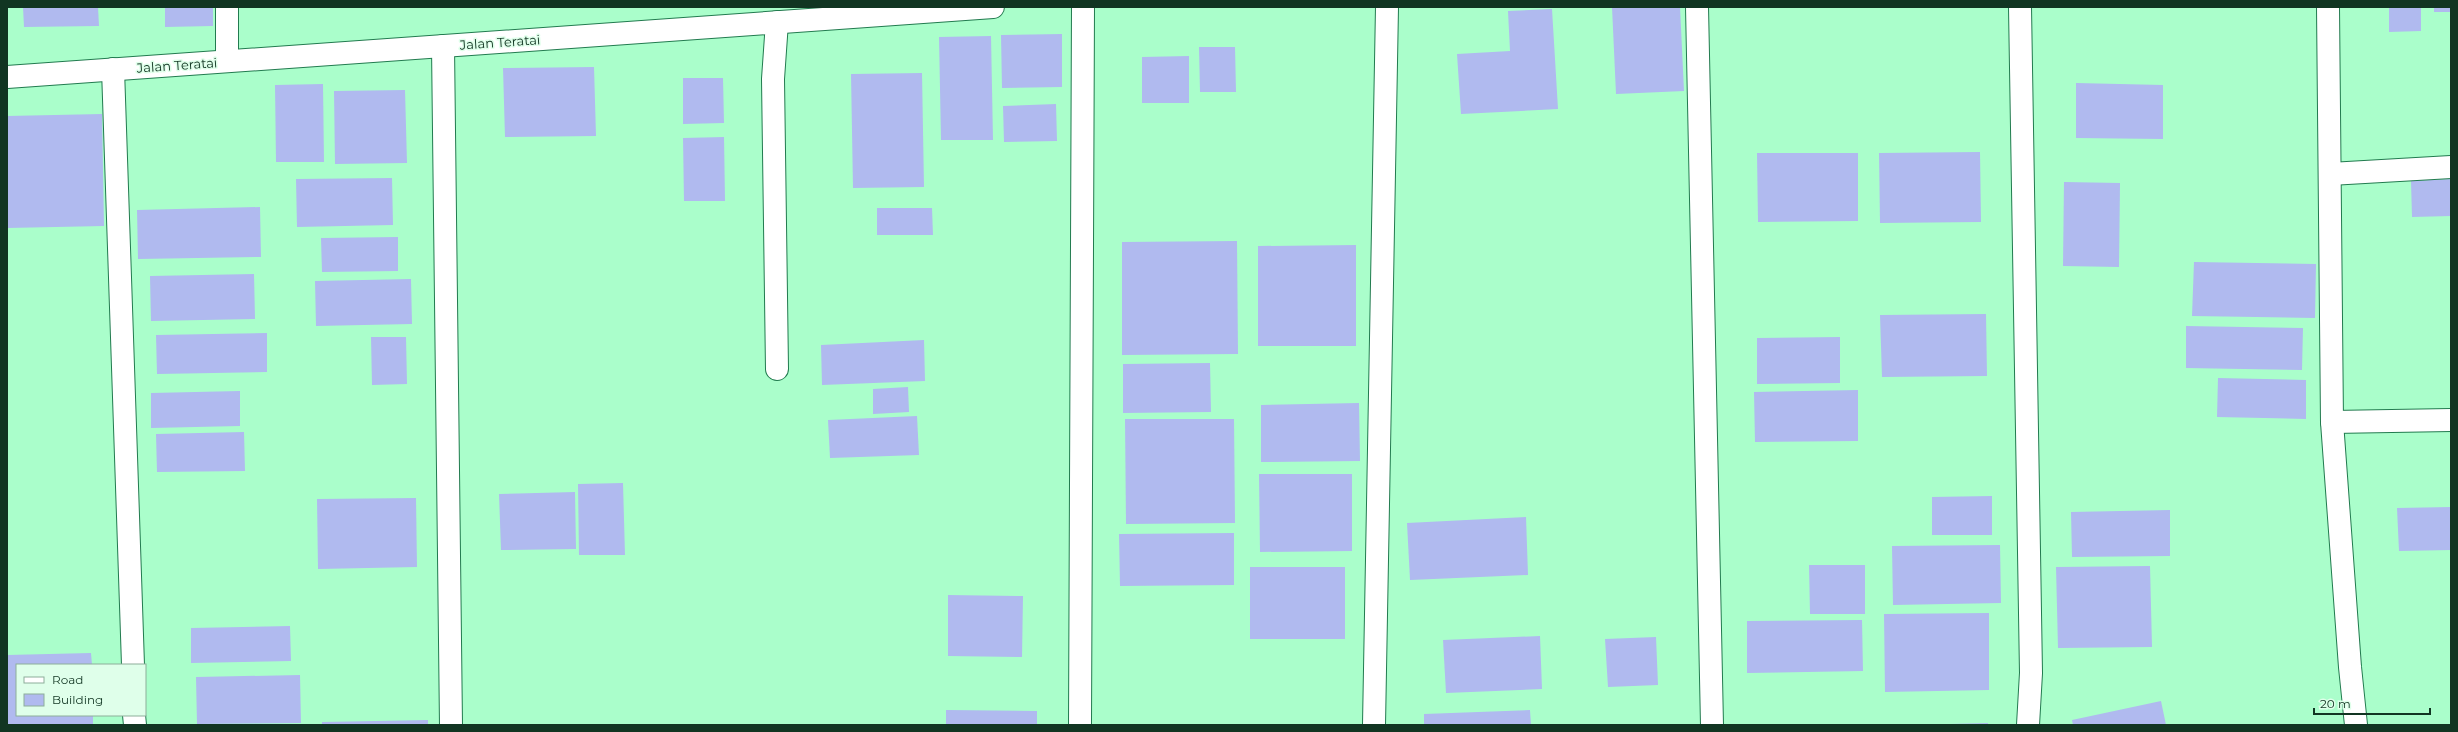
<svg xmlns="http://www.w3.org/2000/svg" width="2458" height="732" font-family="Montserrat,sans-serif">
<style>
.building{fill:#b0baef}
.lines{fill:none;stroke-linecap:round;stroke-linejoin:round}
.minor-casing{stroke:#227b4f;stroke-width:24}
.minor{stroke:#fff;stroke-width:22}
.labels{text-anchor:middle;stroke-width:3;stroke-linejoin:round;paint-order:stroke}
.street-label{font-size:13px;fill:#113522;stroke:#dfffea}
</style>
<rect width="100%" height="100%" fill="#aafecb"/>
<g class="building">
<polygon points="23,7 98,7 99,26 24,27"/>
<polygon points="165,7 213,7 213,26 165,27"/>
<polygon points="1612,7 1680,7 1684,91 1616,94"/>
<polygon points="2389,7 2421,7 2421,31 2389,32"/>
<rect x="2434" y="7" width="17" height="5"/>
<polygon points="1552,9 1558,109 1461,114 1457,54 1510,51 1508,11"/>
<polygon points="1062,34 1062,87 1002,88 1001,35"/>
<polygon points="991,36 993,140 941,140 939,37"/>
<polygon points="1199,47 1235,47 1236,92 1200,92"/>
<polygon points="1189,56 1189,103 1142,103 1142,57"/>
<polygon points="594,67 596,136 505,137 503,68"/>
<polygon points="922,73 924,187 853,188 851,74"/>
<polygon points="683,78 723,78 724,123 683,124"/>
<polygon points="2076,83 2163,85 2163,139 2076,138"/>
<polygon points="323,84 324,162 276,162 275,85"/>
<polygon points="405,90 407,163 335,164 334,91"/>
<polygon points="1056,104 1057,141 1004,142 1003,106"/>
<polygon points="102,114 104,226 7,228 7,116"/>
<polygon points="724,137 725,201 684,201 683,138"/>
<polygon points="1980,152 1981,222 1880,223 1879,153"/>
<polygon points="1757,153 1858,153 1858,221 1758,222"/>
<polygon points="392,178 393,225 297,227 296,179"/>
<polygon points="2451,179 2451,216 2412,217 2411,181"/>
<polygon points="2064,182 2120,183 2119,267 2063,266"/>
<polygon points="260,207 261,257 138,259 137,210"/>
<polygon points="877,208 932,208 933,235 877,235"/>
<polygon points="398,237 398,271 322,272 321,238"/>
<polygon points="1237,241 1238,354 1122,355 1122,242"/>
<polygon points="1356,245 1356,346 1258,346 1258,246"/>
<polygon points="2194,262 2316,264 2315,318 2192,316"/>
<polygon points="254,274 255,319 151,321 150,276"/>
<polygon points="411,279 412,324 316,326 315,281"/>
<polygon points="1986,314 1987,376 1882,377 1880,315"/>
<polygon points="2186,326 2303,328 2302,370 2186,368"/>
<polygon points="267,333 267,372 157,374 156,335"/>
<polygon points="371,337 406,337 407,384 372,385"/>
<polygon points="1840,337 1840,383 1757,384 1757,338"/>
<polygon points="924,340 925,381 822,385 821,345"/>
<polygon points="1210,363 1211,412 1123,413 1123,364"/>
<polygon points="2218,378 2306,380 2306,419 2217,417"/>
<polygon points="908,387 909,412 873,414 873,389"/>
<polygon points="1858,390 1858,441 1755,442 1754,392"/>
<polygon points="240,391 240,426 151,428 151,393"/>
<polygon points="1359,403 1360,461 1261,462 1261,405"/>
<polygon points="917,416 919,455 830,458 828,420"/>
<polygon points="1125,419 1234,419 1235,523 1126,524"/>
<polygon points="244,432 245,471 157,472 156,434"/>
<polygon points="1259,474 1352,474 1352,551 1260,552"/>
<polygon points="623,483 625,555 579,555 578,484"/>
<polygon points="575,492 576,549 501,550 499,494"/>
<polygon points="1992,496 1992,535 1932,535 1932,497"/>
<polygon points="416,498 417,567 318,569 317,499"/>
<polygon points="2451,507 2451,550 2399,551 2397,508"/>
<polygon points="2170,510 2170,556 2072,557 2071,512"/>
<polygon points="1526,517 1528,575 1410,580 1407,523"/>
<polygon points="1234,533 1234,585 1120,586 1119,534"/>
<polygon points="2000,545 2001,603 1893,605 1892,546"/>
<polygon points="1809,565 1865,565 1865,614 1810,614"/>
<polygon points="2150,566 2152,647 2058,648 2056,567"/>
<rect x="1250" y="567" width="95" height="72"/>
<polygon points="948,595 1023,596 1022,657 948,656"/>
<polygon points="1989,613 1989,690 1885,692 1884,614"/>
<polygon points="1862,620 1863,671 1747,673 1747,621"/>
<polygon points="290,626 291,661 191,663 191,628"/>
<polygon points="1540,636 1542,689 1446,693 1443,640"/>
<polygon points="1656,637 1658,685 1608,687 1605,639"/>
<polygon points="91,653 92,665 17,665 17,715 93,715 93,725 7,725 7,655"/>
<polygon points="300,675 301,723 197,724 196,677"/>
<polygon points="2161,701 2166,725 2073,725 2072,720"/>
<polygon points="946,710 1037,711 1037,725 946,725"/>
<polygon points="1530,710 1531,725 1424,725 1424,714"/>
<polygon points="428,720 428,725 322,725 322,722"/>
<polygon points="1988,723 1988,725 1950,725 1950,724"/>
</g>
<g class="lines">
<g class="minor-casing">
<g id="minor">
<polyline points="227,7 227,61"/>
<polyline points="1697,7 1712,725"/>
<polyline points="2020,7 2031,673 2028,725"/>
<polyline points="2328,7 2332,422 2350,667 2356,725"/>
<polyline points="777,22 773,79 777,369"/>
<polyline points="443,46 451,725"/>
<polyline points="113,69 133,665"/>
<polyline points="7,77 993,7"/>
<polyline points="2330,174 2451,167"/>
<polyline points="2332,422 2451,420"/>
<polyline points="134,715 135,725"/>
<polyline points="1080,725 1083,7"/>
<polyline points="1374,725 1387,7"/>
</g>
</g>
<use href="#minor" class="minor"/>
</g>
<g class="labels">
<g class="street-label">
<text transform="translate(500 42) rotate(-4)" y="5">Jalan Teratai</text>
<text transform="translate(177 65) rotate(-4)" y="5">Jalan Teratai</text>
</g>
</g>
<rect width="2458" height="732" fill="none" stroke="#113522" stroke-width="16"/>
<rect x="16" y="664" width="130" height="52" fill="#dfffea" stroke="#8dae9a"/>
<rect x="24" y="677" width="20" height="6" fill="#ffffff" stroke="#8dae9a"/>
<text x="52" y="684" font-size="12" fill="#113522">Road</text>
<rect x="24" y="694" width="20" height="12" fill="#b0baef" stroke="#8dae9a"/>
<text x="52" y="704" font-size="12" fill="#113522">Building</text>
<path d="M2314 708v6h116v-6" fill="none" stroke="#113522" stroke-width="2"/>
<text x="2320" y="708" font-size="12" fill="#113522" stroke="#dfffea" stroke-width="3" paint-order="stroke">20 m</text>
</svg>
